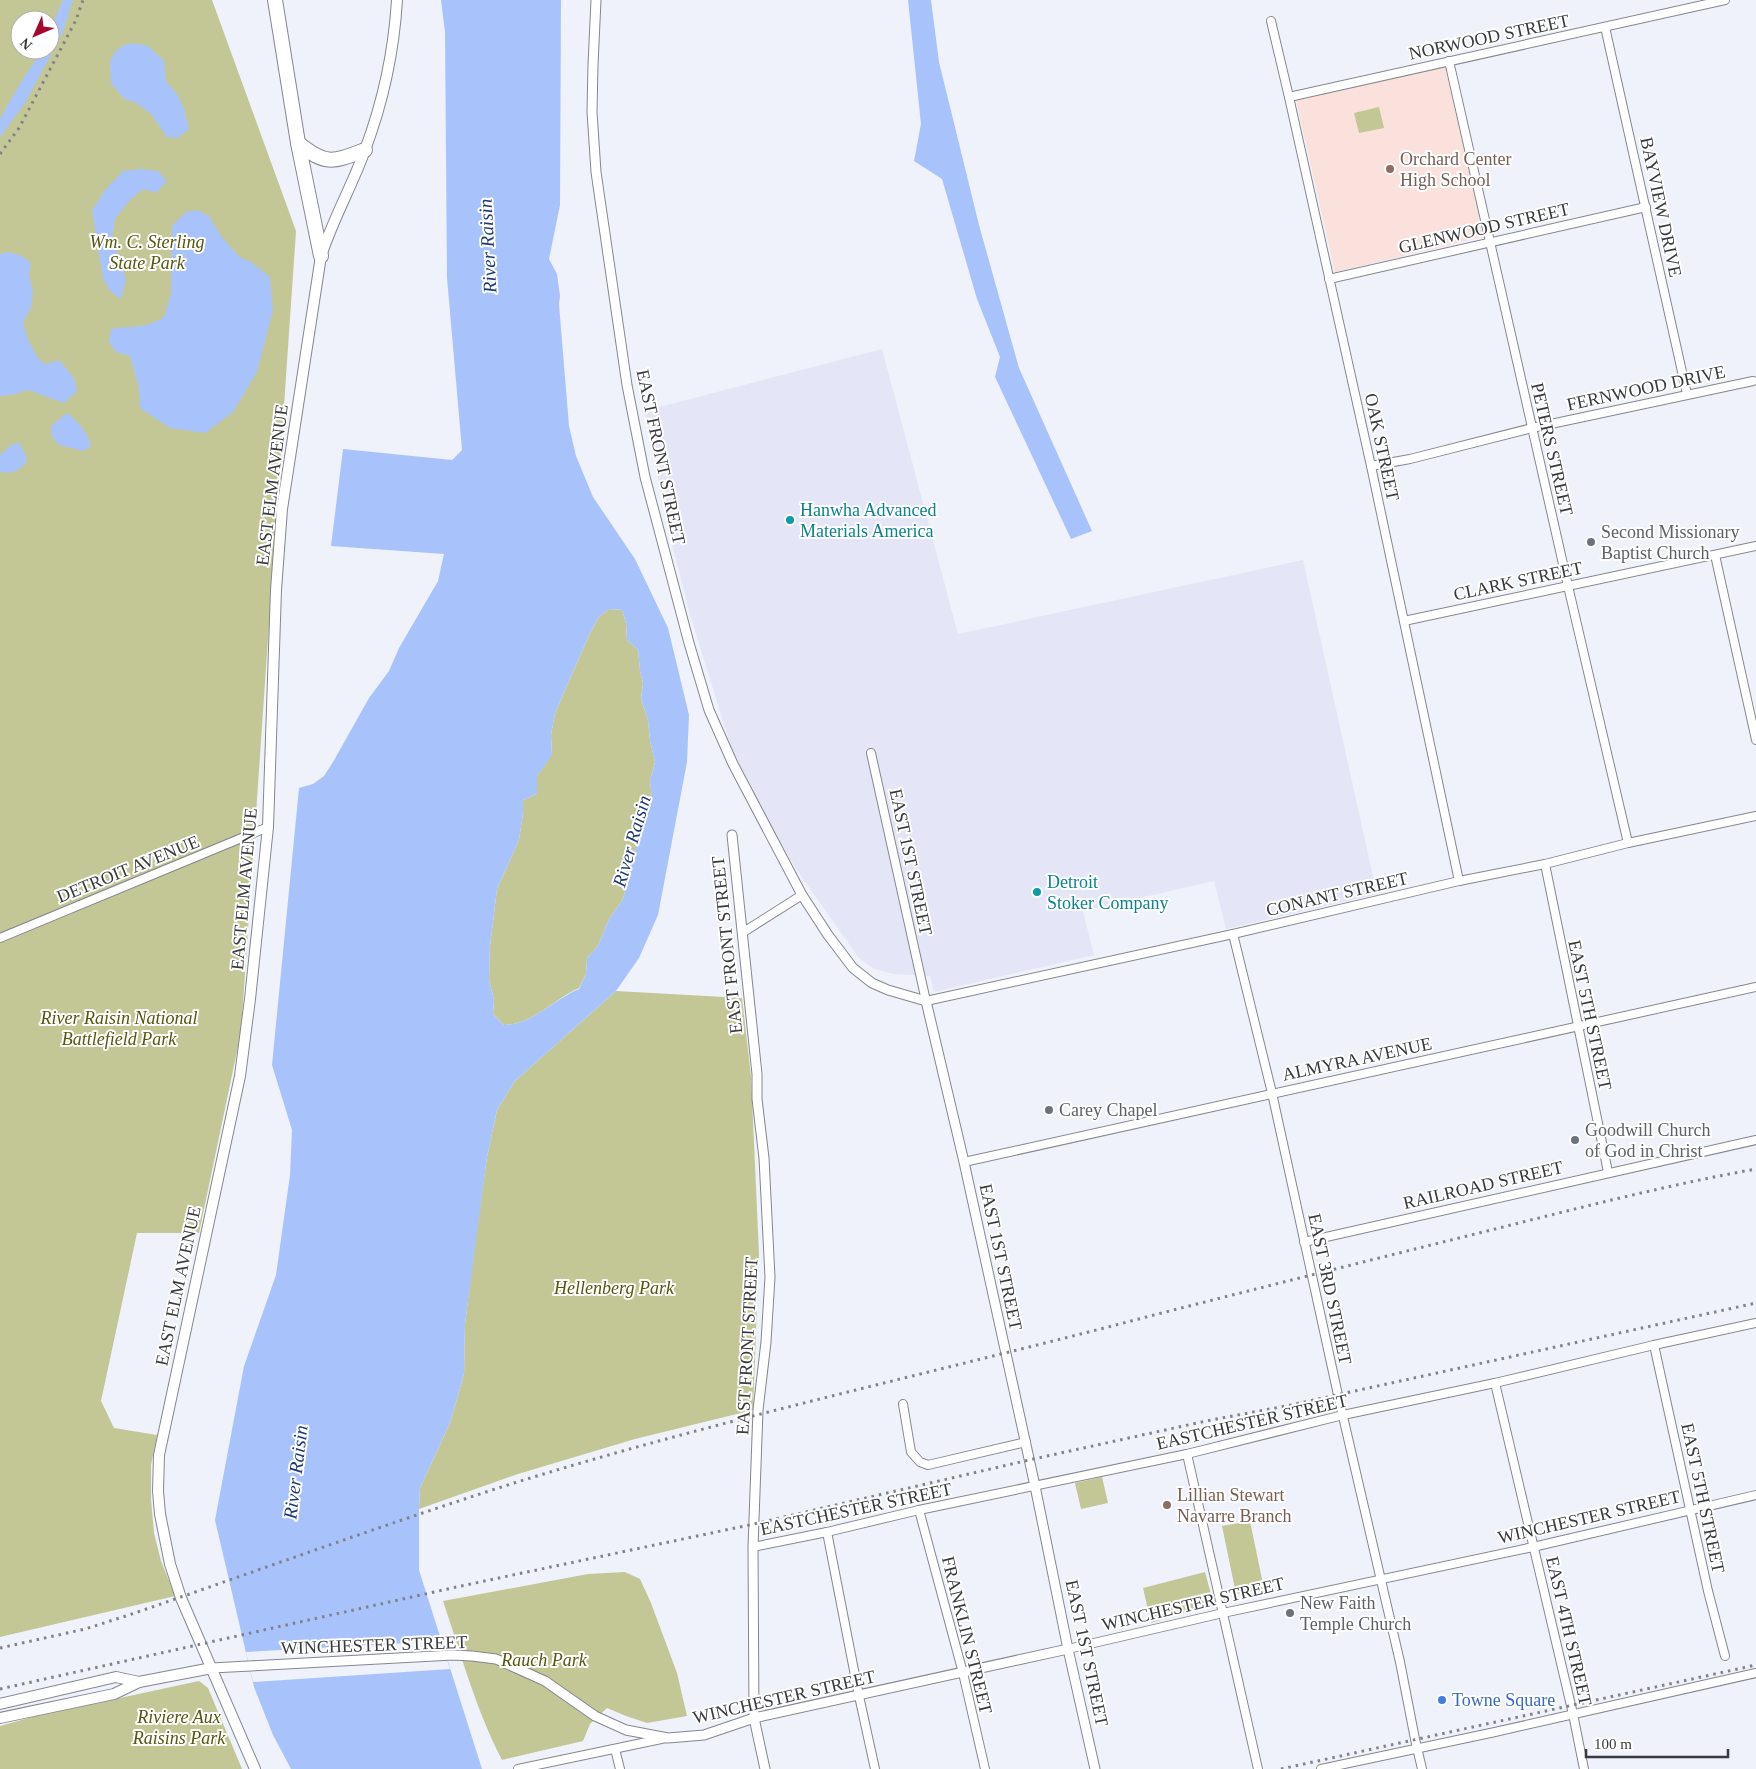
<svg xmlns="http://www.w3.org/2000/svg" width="1756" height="1769" font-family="'Times New Roman',serif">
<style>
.built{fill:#e4e6f7}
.education{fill:#fbe1db}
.green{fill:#c3c796;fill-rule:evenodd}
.water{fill:#a8c3fb;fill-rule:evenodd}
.pier{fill:#eff1fb}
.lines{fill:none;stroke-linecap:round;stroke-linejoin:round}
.minor-casing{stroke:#858790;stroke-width:10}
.tertiary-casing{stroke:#858790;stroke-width:11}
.secondary-casing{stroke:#858790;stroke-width:12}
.motorway-casing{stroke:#858790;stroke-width:16}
.minor{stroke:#fff;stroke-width:8}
.tertiary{stroke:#fff;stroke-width:9}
.secondary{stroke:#fff;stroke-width:10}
.motorway{stroke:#fff;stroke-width:14}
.rail{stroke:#808288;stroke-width:3;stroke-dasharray:2.5 5;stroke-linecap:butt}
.education-dot{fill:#8d6e63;stroke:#fff;stroke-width:2}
.culture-dot{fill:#0f9aa8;stroke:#fff;stroke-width:2}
.worship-dot{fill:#6b7280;stroke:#fff;stroke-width:2}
.shop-dot{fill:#3f7fe0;stroke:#fff;stroke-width:2}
.labels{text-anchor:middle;stroke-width:4;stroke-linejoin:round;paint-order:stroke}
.street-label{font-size:18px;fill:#393a3e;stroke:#fff}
.education-label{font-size:18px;fill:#785e54;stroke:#fff;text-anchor:start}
.park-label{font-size:18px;font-style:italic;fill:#55570d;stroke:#fff}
.culture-label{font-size:18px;fill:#0d838f;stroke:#fff;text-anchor:start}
.worship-label{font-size:18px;fill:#5b616d;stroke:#fff;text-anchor:start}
.shop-label{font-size:18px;fill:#366cbe;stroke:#fff;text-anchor:start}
.water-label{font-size:19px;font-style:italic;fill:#1c3777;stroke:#fff}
</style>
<rect width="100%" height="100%" fill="#eff1fb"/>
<polygon class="built" points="882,349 958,634 1303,560 1377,894 1226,929 1214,881 1083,911 1094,955 934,992 930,976 894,974 874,969 859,958 796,869 756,801 730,744 689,611 670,536 644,411"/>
<polygon class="education" points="1447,66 1483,237 1335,272 1296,100"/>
<g class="green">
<path d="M0,0H212L296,231L241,1032L199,1233H137L101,1401L114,1428L157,1435L151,1465V1499L154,1533L161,1561L175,1596L0,1637ZM20,20H50V50H20Z"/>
<polygon points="1379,107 1384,128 1359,133 1354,113"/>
<path d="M609,609L622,610L626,623L627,640L638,650L640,671L643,683L641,699L648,720L650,741L655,762L650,781L652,798L637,825L636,847L623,899L609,919L598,946L587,958L586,974L579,988C554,999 532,1025 504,1025L493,1014L494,1000L489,980L490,946L497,889L519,840L523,813V800L537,794V776L552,754L551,735L555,713L590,633L599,617Z"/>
<polygon points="616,991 742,998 751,1076 759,1254 753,1410 635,1439 518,1474 419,1509 420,1488 450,1423 464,1374 465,1324 475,1242 487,1157 497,1110 515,1081"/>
<polygon points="1102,1477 1108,1503 1081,1509 1075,1483"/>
<polygon points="1250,1521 1264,1589 1236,1594 1222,1526"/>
<path d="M625,1572L640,1579L651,1603L677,1673L687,1716L647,1723L626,1716L607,1708L590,1724L583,1741L502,1760C476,1710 461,1654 443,1601L588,1574Z"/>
<polygon points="1205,1572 1211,1594 1211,1602 1206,1606 1151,1623 1143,1588"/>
<polygon points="199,1681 208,1688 242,1769 0,1769 0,1726 36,1716"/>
</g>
<g class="water">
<polygon points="63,0 73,0 62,34 25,103 0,137 0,119 21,82 42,50 50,50 50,30"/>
<path d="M441,0H561L560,205L549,259L557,274L560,296L559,304L569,426L576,456L593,497L635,559L668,628L689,715L687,762L658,915L639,958L616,991L515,1081L497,1110L487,1157L465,1324L464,1374L450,1423L420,1488L419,1509V1570L482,1769H291L273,1735L254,1687L215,1520L244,1366L276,1275L290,1175L292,1130L272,1065L299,788L313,784L324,776L333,762L369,698L389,671L399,648L438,581L444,554L331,546L343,449L452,460L462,450L447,278L445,32ZM609,609L622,610L626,623L627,640L638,650L640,671L643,683L641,699L648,720L650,741L655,762L650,781L652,799L637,825L636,847L623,899L609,919L598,946L587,958L586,974L579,989C554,999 532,1025 504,1025L493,1014L494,1000L489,980L490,946L497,889L519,840L523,813V800L537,794V776L552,755L551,735L555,713L590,633L599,617Z"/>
<polygon points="908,0 931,0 939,62 979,225 1019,368 1092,531 1071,539 995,377 1000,357 977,299 942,179 914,161 921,124"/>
<polygon points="134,43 148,46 164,61 166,81 177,94 184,109 189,129 178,138 167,137 151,114 135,102 124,99 111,83 110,61 114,53 124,45"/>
<polygon points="141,169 158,171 167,181 156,193 143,189 129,201 115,219 112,238 126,279 121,299 111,292 103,279 92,210 106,189 123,171"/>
<path d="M197,210L209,216L221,236L239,257L251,262L270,277L273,310L257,372L233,412L205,433L170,428L140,408L139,388L130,356L116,352L109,342L111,329C133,325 143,330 164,317L171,294L172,226L186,212Z"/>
<path d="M9,252L22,256L31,263L29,275L33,291L31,308L23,322C27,339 32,351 44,364L59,360L74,378L77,391L64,403L28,390L12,395L0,396V254Z"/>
<path d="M67,413C79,422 86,431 91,445L84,451L59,445L52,437L51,426Z"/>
<path d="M18,442L24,451L27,460C20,471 13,474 0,472V455L10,446Z"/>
</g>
<polygon class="pier" points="441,1641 450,1669 253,1682 246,1652"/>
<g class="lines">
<g class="minor-casing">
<g id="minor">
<polyline points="1271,21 1289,97 1371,466 1459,881"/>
<polyline points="1605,27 1687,394"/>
<polyline points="1449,61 1568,586 1628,843"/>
<polyline points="1289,97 1725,0"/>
<polyline points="1329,279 1646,207"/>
<polyline points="1371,466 1410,459 1532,428 1753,381"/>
<polyline points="1715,555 1756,740"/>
<polyline points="1404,621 1756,546"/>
<polyline points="871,753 926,1001 1233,934 1459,881 1545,864 1628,843 1756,816"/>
<polyline points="1545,864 1608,1172"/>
<polyline points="742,933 802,895"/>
<polyline points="1233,934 1272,1093 1338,1395 1400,1662 1415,1739 1422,1769"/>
<polyline points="0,938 268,827"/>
<polyline points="964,1162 1756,987"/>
<polyline points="1304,1242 1756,1140"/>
<polyline points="1654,1345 1708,1591 1725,1656"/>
<polyline points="1495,1383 1573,1714 1584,1769"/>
<polyline points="903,1404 911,1452 920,1462 928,1465 1026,1442"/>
<polyline points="1187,1454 1258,1769"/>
<polyline points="919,1510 963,1673 985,1769"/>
<polyline points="827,1532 859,1696 875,1769"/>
<polyline points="753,1547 827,1532 919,1510 1187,1454 1343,1415 1495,1383 1654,1345 1756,1323"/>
<polyline points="1068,1649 1223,1613 1533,1547 1756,1495"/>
<polyline points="615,1749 620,1769"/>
<polyline points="518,1769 666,1738"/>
<polyline points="1321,1769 1495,1732 1756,1673"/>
</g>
</g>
<g class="tertiary-casing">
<g id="tertiary">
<polyline points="596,0 593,65 592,112 596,172 627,385 645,477 689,643 709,710 733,764 802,895 828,935 853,968 872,983 888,990 926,1001 964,1162 1035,1486 1068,1649 1095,1769"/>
<polyline points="732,835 757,1074 757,1099 764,1158 770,1277 766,1342 758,1410 753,1547 754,1718 765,1769"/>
<polyline points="212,1668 453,1655 472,1656 496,1659 545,1681 595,1716 626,1730 668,1738 704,1735 754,1718 1068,1649"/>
</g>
</g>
<g class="secondary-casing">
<g id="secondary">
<polyline points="0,1704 116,1677 139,1682"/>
<polyline points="0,1718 114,1694 139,1682 212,1668"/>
<path d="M255,1769L181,1598L170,1564L160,1514L158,1491L159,1455L240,1076L250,999L268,827L276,590L282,509L321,256C333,219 352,186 365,150C383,102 394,50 397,0"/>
</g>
</g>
<g class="motorway-casing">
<g id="motorway">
<polyline points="275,0 298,143 321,256"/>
<path d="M298,143C326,166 333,162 365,150"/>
</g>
</g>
<use href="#minor" class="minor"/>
<use href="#tertiary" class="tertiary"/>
<use href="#secondary" class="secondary"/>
<use href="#motorway" class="motorway"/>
<g class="rail">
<polyline points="0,154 19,128 76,20 83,0"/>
<path d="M0,1648L85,1629L129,1615C257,1571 385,1524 514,1483C724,1418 942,1371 1154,1315C1267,1286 1379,1258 1491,1230C1579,1208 1667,1185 1756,1169"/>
<polyline points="0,1689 461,1586 754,1524 1029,1460 1206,1421 1291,1405 1756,1303"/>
<polyline points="1281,1769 1756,1665"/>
</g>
</g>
<g class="education-dot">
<circle cx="1390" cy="169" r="5"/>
<circle cx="1167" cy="1505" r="5"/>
</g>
<g class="culture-dot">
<circle cx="790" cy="520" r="5"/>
<circle cx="1037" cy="892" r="5"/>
</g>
<g class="worship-dot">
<circle cx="1591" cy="542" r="5"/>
<circle cx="1049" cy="1110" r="5"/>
<circle cx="1575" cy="1140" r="5"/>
<circle cx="1290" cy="1613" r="5"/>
</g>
<circle class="shop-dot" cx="1442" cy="1700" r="5"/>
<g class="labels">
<g class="street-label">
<text transform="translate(1489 37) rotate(-12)" y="6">NORWOOD STREET</text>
<text transform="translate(1661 207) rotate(78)" y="6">BAYVIEW DRIVE</text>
<text transform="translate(1484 228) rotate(-13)" y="6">GLENWOOD STREET</text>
<text transform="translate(1646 388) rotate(-12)" y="6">FERNWOOD DRIVE</text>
<text transform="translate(1382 447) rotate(78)" y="6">OAK STREET</text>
<text transform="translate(1552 449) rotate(77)" y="6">PETERS STREET</text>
<text transform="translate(661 457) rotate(78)" y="6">EAST FRONT STREET</text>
<text transform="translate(272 485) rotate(-83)" y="6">EAST ELM AVENUE</text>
<text transform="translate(1518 581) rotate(-12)" y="6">CLARK STREET</text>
<text transform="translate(911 862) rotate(78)" y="6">EAST 1ST STREET</text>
<text transform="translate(128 869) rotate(-22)" y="6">DETROIT AVENUE</text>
<text transform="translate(244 889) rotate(-85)" y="6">EAST ELM AVENUE</text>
<text transform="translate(1337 894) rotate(-13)" y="6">CONANT STREET</text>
<text transform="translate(727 945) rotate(-96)" y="6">EAST FRONT STREET</text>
<text transform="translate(1590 1015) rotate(78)" y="6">EAST 5TH STREET</text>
<text transform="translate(1357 1059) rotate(-12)" y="6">ALMYRA AVENUE</text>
<text transform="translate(1483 1185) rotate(-13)" y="6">RAILROAD STREET</text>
<text transform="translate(1001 1257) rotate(78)" y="6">EAST 1ST STREET</text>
<text transform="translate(178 1286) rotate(-78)" y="6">EAST ELM AVENUE</text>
<text transform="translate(1330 1289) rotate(78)" y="6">EAST 3RD STREET</text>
<text transform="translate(747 1346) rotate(-87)" y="6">EAST FRONT STREET</text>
<text transform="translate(1252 1422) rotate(-13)" y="6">EASTCHESTER STREET</text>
<text transform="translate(1703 1498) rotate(78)" y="6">EAST 5TH STREET</text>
<text transform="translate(856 1509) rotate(-12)" y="6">EASTCHESTER STREET</text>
<text transform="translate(1589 1517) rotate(-13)" y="6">WINCHESTER STREET</text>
<text transform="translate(1193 1604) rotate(-13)" y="6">WINCHESTER STREET</text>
<text transform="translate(1569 1631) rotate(77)" y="6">EAST 4TH STREET</text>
<text transform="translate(967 1635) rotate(76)" y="6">FRANKLIN STREET</text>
<text transform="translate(374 1645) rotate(-2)" y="6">WINCHESTER STREET</text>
<text transform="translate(1087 1653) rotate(78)" y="6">EAST 1ST STREET</text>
<text transform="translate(784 1697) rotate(-13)" y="6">WINCHESTER STREET</text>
</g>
<g class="education-label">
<text x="1400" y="165">Orchard Center<tspan x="1400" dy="21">High School</tspan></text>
<text x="1177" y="1501">Lillian Stewart<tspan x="1177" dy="21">Navarre Branch</tspan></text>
</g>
<g class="park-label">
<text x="147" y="248">Wm. C. Sterling<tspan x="147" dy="21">State Park</tspan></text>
<text x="119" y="1024">River Raisin National<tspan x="119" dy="21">Battlefield Park</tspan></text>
<text x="614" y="1294">Hellenberg Park</text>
<text x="544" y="1666">Rauch Park</text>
<text x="179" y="1723">Riviere Aux<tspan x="179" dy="21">Raisins Park</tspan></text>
</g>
<g class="culture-label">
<text x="800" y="516">Hanwha Advanced<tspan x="800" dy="21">Materials America</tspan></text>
<text x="1047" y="888">Detroit<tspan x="1047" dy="21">Stoker Company</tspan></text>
</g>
<g class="worship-label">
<text x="1601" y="538">Second Missionary<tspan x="1601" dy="21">Baptist Church</tspan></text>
<text x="1059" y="1116">Carey Chapel</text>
<text x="1585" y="1136">Goodwill Church<tspan x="1585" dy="21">of God in Christ</tspan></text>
<text x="1300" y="1609">New Faith<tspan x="1300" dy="21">Temple Church</tspan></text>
</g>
<g class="shop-label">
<text x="1452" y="1706">Towne Square</text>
</g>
<g class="water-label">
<text transform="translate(487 246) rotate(-93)" y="7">River Raisin</text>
<text transform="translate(631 841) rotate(-74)" y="7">River Raisin</text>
<text transform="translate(295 1472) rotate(-83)" y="7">River Raisin</text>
</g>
</g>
<g transform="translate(35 35) rotate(225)"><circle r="24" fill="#ffffff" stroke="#b0b0b2"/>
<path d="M0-4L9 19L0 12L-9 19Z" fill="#a5092d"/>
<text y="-8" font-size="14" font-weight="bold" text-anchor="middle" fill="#393a3e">N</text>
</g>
<path d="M1586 1749v8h142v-8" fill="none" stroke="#393a3e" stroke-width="2.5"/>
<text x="1594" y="1749" font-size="15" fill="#393a3e" stroke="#ffffff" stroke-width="4" paint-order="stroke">100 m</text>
</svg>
